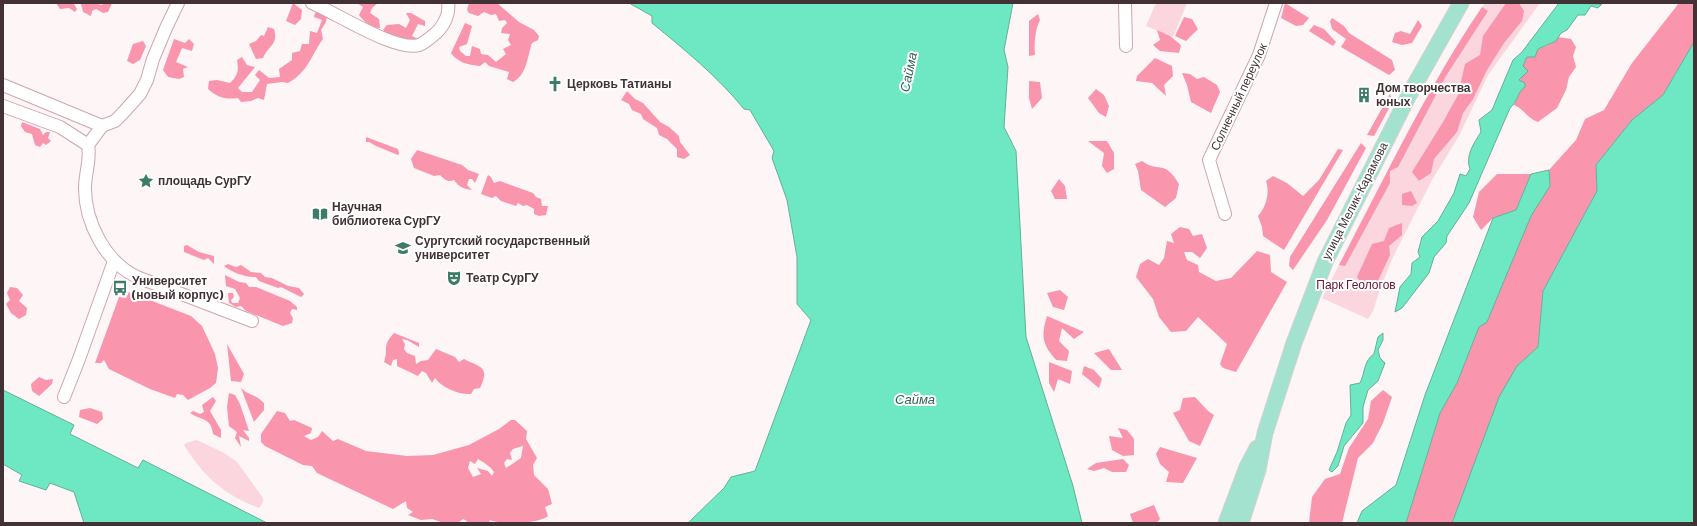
<svg xmlns="http://www.w3.org/2000/svg" width="1697" height="526" font-family="Barlow,sans-serif">
<style>
.green{fill:#fbd6de}
.forest{fill:#f995ad;fill-rule:evenodd}
.water{fill:#6ee8c3;stroke:#61b198}
.lines{fill:none;stroke-linecap:round;stroke-linejoin:round}
.minor-casing{stroke:#cea6af;stroke-width:14}
.major-casing{stroke:#d5d2d3;stroke-width:17}
.minor{stroke:#fff;stroke-width:12}
.major{stroke:#a2e2ce;stroke-width:15}
.labels{text-anchor:middle;stroke-width:4;stroke-linejoin:round;paint-order:stroke}
.poi-label{font-size:12px;font-weight:bold;fill:#423235;stroke:#fff;text-anchor:start}
.street-label{font-size:12px;fill:#423235;stroke:#fff}
.park-label{font-size:12px;fill:#691132;stroke:#fff}
.water-label{font-size:13px;font-style:italic;fill:#306353;stroke:#fff}
</style>
<rect width="100%" height="100%" fill="#fef5f6"/>
<g class="green">
<polygon points="1156,3 1187,3 1173,37 1146,26"/>
<path d="M1485,3H1540L1488,75L1459,136L1432,180L1393,257L1380,289L1373,311L1368,319L1322,298C1374,199 1422,96 1485,3Z"/>
<path d="M197,440L224,453L237,462L263,498V502L259,508C224,495 204,477 184,445L186,443Z"/>
</g>
<g class="forest">
<polygon points="56,3 93,3 102,5 103,3 112,3 108,12 103,13 96,9 92,11 91,16 83,12 81,4 74,4 77,9 75,12 69,8 60,9"/>
<polygon points="293,3 302,10 301,19 295,25 286,21"/>
<path d="M357,3H378L372,8L370,13L379,19L380,28C372,28 364,22 359,15L363,7Z"/>
<path d="M469,3H497L519,22L534,30L539,36L538,40L532,43C527,58 527,74 513,82L507,79L509,72L489,66L485,62L480,66C469,65 458,63 451,53L465,23L472,26L467,44L459,47L460,51L466,56H470L472,46L480,49L481,54L488,55L496,62L506,54L503,49L511,45L508,40L510,34L501,33L502,28L507,23L505,20L499,21L496,14L491,15L484,12L478,16L469,13L467,10Z"/>
<polygon points="1285,3 1309,18 1303,25 1296,26 1281,18"/>
<polygon points="1506,3 1519,3 1524,11 1522,21 1504,43 1487,70 1473,99 1463,113 1457,132 1434,159 1431,173 1419,181 1412,172 1443,122 1458,95 1465,64 1480,55 1483,36"/>
<polygon points="1679,3 1694,3 1694,42 1663,95 1632,120 1596,165 1597,191 1543,291 1538,347 1517,366 1452,523 1406,523 1440,413 1457,383 1479,327 1487,322 1531,216 1550,186 1549,170 1576,140 1585,119 1604,110 1632,63"/>
<path d="M1482,7L1488,11L1446,76L1398,167L1390,171V183L1345,266L1339,265C1385,178 1427,88 1482,7Z"/>
<path d="M322,11L327,16L326,22L321,30L323,39C310,57 309,71 288,83L282,82L267,84L264,100L258,98L251,101L241,102L238,98C225,100 217,97 208,89L209,81L217,80L230,83C238,76 239,70 237,60L242,57L247,65L255,67L238,88L242,92H252L260,80L255,75L259,70L269,78L280,77L279,69L292,60V53L300,51L302,44H309L310,31L317,33L322,20L314,17L315,13Z"/>
<polygon points="406,13 411,13 425,21 425,26 418,24 412,36 422,41 390,37 383,30 387,25 399,24 406,28 410,20"/>
<path d="M1038,14L1040,20C1035,29 1034,44 1035,55L1029,56V21Z"/>
<polygon points="1184,17 1192,19 1198,29 1186,41 1175,36"/>
<polygon points="1332,18 1344,26 1349,33 1392,60 1395,70 1389,75 1341,47 1346,39 1332,29 1330,21"/>
<polygon points="1418,20 1422,26 1412,43 1402,45 1392,42 1395,33 1401,31 1410,34"/>
<polygon points="1314,25 1324,29 1336,42 1333,46 1309,31"/>
<path d="M268,27L274,29C279,45 268,45 263,58L256,59L249,44L256,41L261,35L264,36Z"/>
<polygon points="1157,30 1170,36 1181,45 1179,53 1160,51 1153,45 1160,40"/>
<path d="M1558,37L1571,39L1576,47L1573,56L1576,67L1569,77L1566,90L1557,108L1538,122C1527,118 1524,109 1514,105C1516,100 1519,95 1519,90C1521,79 1520,66 1527,57C1535,47 1553,47 1558,37Z"/>
<polygon points="174,39 185,43 189,39 194,44 192,51 182,48 176,62 188,67 183,69 184,77 179,79 168,77 163,70"/>
<polygon points="143,41 146,46 140,60 133,64 127,61 133,44"/>
<polygon points="1155,58 1172,66 1173,76 1164,85 1166,96 1152,83 1136,81 1137,76"/>
<polygon points="1182,73 1190,74 1197,79 1204,77 1217,85 1220,92 1211,113 1191,102 1187,85"/>
<polygon points="1029,81 1040,82 1042,98 1032,109 1029,98"/>
<polygon points="1096,89 1104,95 1109,106 1106,117 1099,113 1088,98"/>
<polygon points="627,91 635,99 643,103 660,122 669,127 679,136 680,142 690,155 684,159 677,157 677,149 667,139 659,135 657,128 643,119 641,114 632,110 629,104 621,100"/>
<polygon points="1390,94 1393,101 1374,136 1367,135"/>
<polygon points="22,122 40,129 43,135 46,132 50,132 48,138 51,141 46,145 43,143 40,147 35,145 32,134 25,132 21,126"/>
<polygon points="366,137 398,149 399,154 398,155 376,146 369,142 366,142"/>
<polygon points="1088,141 1107,141 1114,153 1114,169 1107,173 1102,166 1104,153"/>
<polygon points="1361,143 1366,148 1327,220 1293,270 1289,266 1290,257"/>
<path d="M1338,149L1343,150L1284,250L1263,236L1262,227L1258,216C1266,207 1270,193 1266,181L1273,176L1287,183L1303,196L1319,180Z"/>
<path d="M417,150L462,165L468,170L479,174L475,183L472,179H469L467,185L472,190C464,189 459,187 454,180C448,183 444,179 440,175L434,176L414,168L411,159Z"/>
<path d="M1142,161C1160,174 1163,158 1179,184L1176,198L1165,207L1141,190L1138,171L1135,164Z"/>
<polygon points="1497,174 1531,174 1516,210 1493,218 1481,230 1473,217 1479,192"/>
<polygon points="488,175 491,177 494,183 500,181 533,193 536,197 541,199 542,206 548,206 546,215 539,216 534,214 534,209 527,205 523,206 518,203 516,206 501,201 496,196 492,198 481,194"/>
<polygon points="1059,179 1065,186 1067,199 1055,199 1051,191"/>
<polygon points="1411,191 1417,203 1412,206 1402,205 1402,194"/>
<polygon points="1402,223 1402,235 1389,246 1390,255 1376,285 1365,288 1357,277 1372,244 1384,241 1389,228"/>
<polygon points="1180,227 1189,229 1193,236 1202,234 1207,248 1200,258 1192,252 1184,252 1187,260 1198,265 1199,272 1216,281 1231,278 1257,251 1270,255 1271,272 1287,282 1236,372 1223,368 1220,364 1227,344 1198,317 1186,331 1171,332 1159,317 1153,299 1136,277 1140,264 1148,259 1159,265 1164,258 1167,241 1174,243 1171,234"/>
<polygon points="187,245 199,252 214,256 214,264 208,258 204,260 184,252 184,246"/>
<path d="M228,264L236,267L241,265L251,272L261,273L265,277L272,278L288,286L299,288L304,294L301,297L281,287L278,288L259,281L256,277C247,278 231,272 224,266Z"/>
<polygon points="225,275 239,282 246,283 249,287 256,287 290,301 297,307 297,310 292,309 290,313 293,318 292,323 283,326 246,311 241,306 236,307 229,303 228,293 233,293 234,297 231,300 232,303 238,303 240,298 235,289 226,286"/>
<polygon points="10,287 17,288 23,295 19,301 27,308 26,315 19,319 11,313 6,304 10,300 7,293"/>
<polygon points="1060,290 1068,297 1064,310 1053,307 1047,293"/>
<polygon points="129,292 191,316 202,326 215,354 218,368 216,383 210,388 188,400 183,395 177,394 175,398 150,389 109,369 104,360 101,363 95,363 119,297 126,298"/>
<path d="M1047,316L1084,332L1074,339L1062,328L1059,341L1069,351L1067,361L1056,360C1042,344 1041,336 1047,316Z"/>
<path d="M394,333L419,343V347L407,340L402,339L405,344L404,349L407,353L415,356L416,364L421,361L428,360L436,349L455,357L459,362L464,359C479,367 491,366 480,388L474,389L471,394C460,395 442,388 435,378L432,383L426,373L422,371L418,376L397,366V359L393,360L391,366L384,362C389,349 381,347 394,333Z"/>
<polygon points="227,344 244,374 241,382 231,381"/>
<polygon points="1109,349 1122,370 1111,370 1094,353"/>
<polygon points="1049,362 1072,371 1070,384 1058,379 1054,392 1049,383"/>
<polygon points="1084,366 1094,370 1102,379 1099,388 1082,374"/>
<polygon points="39,377 46,380 53,379 52,384 39,396 32,391 31,384"/>
<path d="M241,388C249,396 254,393 264,403V410L254,422Z"/>
<polygon points="1383,390 1392,397 1383,423 1373,443 1358,458 1342,523 1309,523 1312,497 1325,479 1340,474 1349,448 1368,419 1371,401"/>
<polygon points="229,393 235,395 240,404 249,431 243,430 249,438 249,441 239,436 241,447 235,438 237,432 229,426 227,407"/>
<path d="M213,397L216,401L210,411L221,430V438L213,434C211,417 202,421 190,413L193,411L200,414L204,412L202,405Z"/>
<polygon points="1195,397 1208,411 1214,415 1200,446 1189,441 1173,413 1180,410 1183,398"/>
<polygon points="90,408 102,412 103,419 97,424 79,417 80,410"/>
<path d="M277,411L285,413L290,421L294,420L312,428L311,433L304,436L311,440L318,437L322,431L333,441L338,439L366,451L407,456L433,455L469,445L499,429L511,420H515L527,431L526,439L537,458L533,465L534,475L548,489L552,504L545,507L548,516C539,524 502,525 490,520L489,523H465L467,521L463,519L458,523H444L432,519L421,520L408,515L413,512L407,508L406,501L393,509L317,473L312,466L303,465L265,446L261,442V434ZM523,446L521,458L506,468L504,463L507,459L512,460L510,453L513,449ZM478,459C483,462 491,467 494,472L492,476L488,471L477,468L481,474L473,477L468,468L470,461L475,464Z"/>
<polygon points="1118,428 1127,430 1134,439 1134,455 1123,456 1112,450 1109,436 1123,438"/>
<polygon points="1160,447 1197,458 1183,483 1166,482 1169,472 1160,464 1156,454"/>
<polygon points="1123,459 1129,465 1126,472 1112,472 1104,468 1094,471 1087,469 1096,463"/>
<polygon points="1154,505 1160,519 1157,523 1133,523 1130,514"/>
</g>
<g class="water">
<path d="M629,3H1013L1004,50L1008,67L1004,127L1016,151L1026,337L1073,486L1082,523H688L724,488L731,477L755,471L811,320L797,304V257L787,200L772,158L774,151L750,110L744,109C717,76 685,50 652,23V16Z"/>
<path d="M1559,3L1602,4L1598,8L1591,6L1585,15H1578L1567,30L1561,33L1556,41L1538,49L1535,57H1527L1523,66L1528,71L1519,80L1525,83V87C1517,92 1518,102 1510,108L1469,203L1447,236L1446,243L1434,257L1429,273L1402,308L1395,312L1400,287L1411,274L1412,263L1420,257L1418,252L1422,237L1438,221L1454,193L1460,174L1466,176L1470,169C1465,156 1474,143 1481,132L1479,120L1492,110L1513,60L1522,52Z"/>
<polygon points="1694,42 1694,523 1452,523 1499,397 1517,366 1538,347 1543,291 1597,191 1596,165 1632,120 1663,95"/>
<polygon points="1549,170 1550,186 1531,216 1487,322 1479,327 1457,383 1440,413 1406,523 1357,523 1362,511 1396,485 1425,395 1493,218 1516,210 1531,174"/>
<path d="M1383,333V340L1378,350L1380,358L1385,363L1378,381L1368,390L1363,407V423L1344,446L1338,466L1332,472L1329,470L1337,452L1346,423L1351,415L1350,385L1360,383C1365,373 1364,360 1374,354L1378,337Z"/>
<polygon points="3,390 74,425 70,434 138,468 143,460 267,523 84,523 74,492 50,483 46,490 19,481 22,475 3,464"/>
</g>
<g class="lines">
<g class="minor-casing">
<g id="minor">
<path d="M312,3C336,13 396,52 419,45C425,43 431,37 436,33C444,26 450,13 448,3"/>
<polyline points="1125,3 1126,46"/>
<polyline points="3,85 102,126"/>
<polyline points="3,106 60,127 88,145"/>
<path d="M88,145C91,159 85,173 85,188C85,222 105,262 137,277L252,321"/>
<polyline points="88,145 102,126 115,121 122,114 140,94 147,80 153,59 166,28 178,3"/>
<polyline points="1225,214 1209,160 1259,55 1276,3"/>
<polyline points="64,397 79,359 114,261"/>
</g>
</g>
<g class="major-casing">
<g id="major">
<polyline points="1226,523 1247,467 1257,448"/>
<polyline points="1241,523 1258,470 1265,433 1294,343 1325,262 1409,95 1461,3"/>
</g>
</g>
<use href="#minor" class="minor"/>
<use href="#major" class="major"/>
</g>
<defs>
<g id="church-bare" transform="scale(1.2)"><path d="M-1.2-6h2.4v3.5h3.3v2.4h-3.3V6h-2.4V-.1h-3.3v-2.4h3.3Z" fill="#3e7c69" stroke="#fff" stroke-width="2.5" paint-order="stroke"/></g>
<g id="building-bare" transform="scale(1.2)"><path d="M-4-6H4V6H1V3H-1V6H-4ZM-2.5-4.3h1.7v1.8h-1.7ZM.8-4.3h1.7v1.8H.8ZM-2.5-1h1.7V.8h-1.7ZM.8-1h1.7V.8H.8Z" fill="#3e7c69" stroke="#fff" stroke-width="2.5" paint-order="stroke"/></g>
<g id="sight-bare" transform="scale(1.2)"><path d="M0-6L1.8-2.2L6-1.7L2.9 1.2L3.7 5.4L0 3.3L-3.7 5.4L-2.9 1.2L-6-1.7L-1.8-2.2Z" fill="#3e7c69" stroke="#fff" stroke-width="2.5" paint-order="stroke"/></g>
<g id="library-bare" transform="scale(1.2)"><path d="M-6-4Q-3-5.5-.7-3.5V5Q-3 3-6 4ZM6-4Q3-5.5 .7-3.5V5Q3 3 6 4Z" fill="#3e7c69" stroke="#fff" stroke-width="2.5" paint-order="stroke"/></g>
<g id="university-bare" transform="scale(1.2)"><path d="M0-5L7-2L0 1L-7-2ZM-4 1L0 2.5L4 1V4Q0 6-4 4Z" fill="#3e7c69" stroke="#fff" stroke-width="2.5" paint-order="stroke"/></g>
<g id="theatre-bare" transform="scale(1.2)"><path d="M-5-5.5Q0-4 5-5.5V0Q5 5 0 6Q-5 5-5 0ZM-3.3-2.5H-1v1.5H-3.3ZM1-2.5H3.3v1.5H1ZM-2.8 1Q0 5.5 2.8 1Z" fill="#3e7c69" stroke="#fff" stroke-width="2.5" paint-order="stroke"/></g>
<g id="bus-bare" transform="scale(1.2)"><path d="M-5-6H5V4H4V6H2V4H-2V6H-4V4H-5ZM-3.5-4V0h7V-4ZM-3.5 1.2v1.5H-2V1.2ZM2 1.2v1.5H3.5V1.2Z" fill="#3e7c69" stroke="#fff" stroke-width="2.5" paint-order="stroke"/></g>
</defs>
<g fill-rule="evenodd">
<use href="#church-bare" x="555" y="84"/>
<use href="#building-bare" x="1364" y="95"/>
<use href="#sight-bare" x="146" y="181"/>
<use href="#library-bare" x="320" y="214"/>
<use href="#university-bare" x="403" y="248"/>
<use href="#theatre-bare" x="454" y="278"/>
<use href="#bus-bare" x="120" y="288"/>
</g>
<g class="labels">
<g class="poi-label">
<text x="567" y="88">Церковь Татианы</text>
<text x="1376" y="92">Дом творчества<tspan x="1376" dy="14">юных</tspan></text>
<text x="158" y="185">площадь СурГУ</text>
<text x="332" y="211">Научная<tspan x="332" dy="14">библиотека СурГУ</tspan></text>
<text x="415" y="245">Сургутский государственный<tspan x="415" dy="14">университет</tspan></text>
<text x="466" y="282">Театр СурГУ</text>
<text x="132" y="285">Университет<tspan x="132" dy="14">(новый корпус)</tspan></text>
</g>
<g class="street-label">
<text transform="translate(1239 97) rotate(-65)" y="4">Солнечный переулок</text>
<text transform="translate(1355 201) rotate(-63)" y="4">улица Мелик-Карамова</text>
</g>
<g class="park-label">
<text x="1356" y="289">Парк Геологов</text>
</g>
<g class="water-label">
<text transform="translate(908 72) rotate(-78)" y="5">Сайма</text>
<text x="915" y="404">Сайма</text>
</g>
</g>
<rect width="1697" height="526" fill="none" stroke="#423235" stroke-width="8"/>
</svg>
